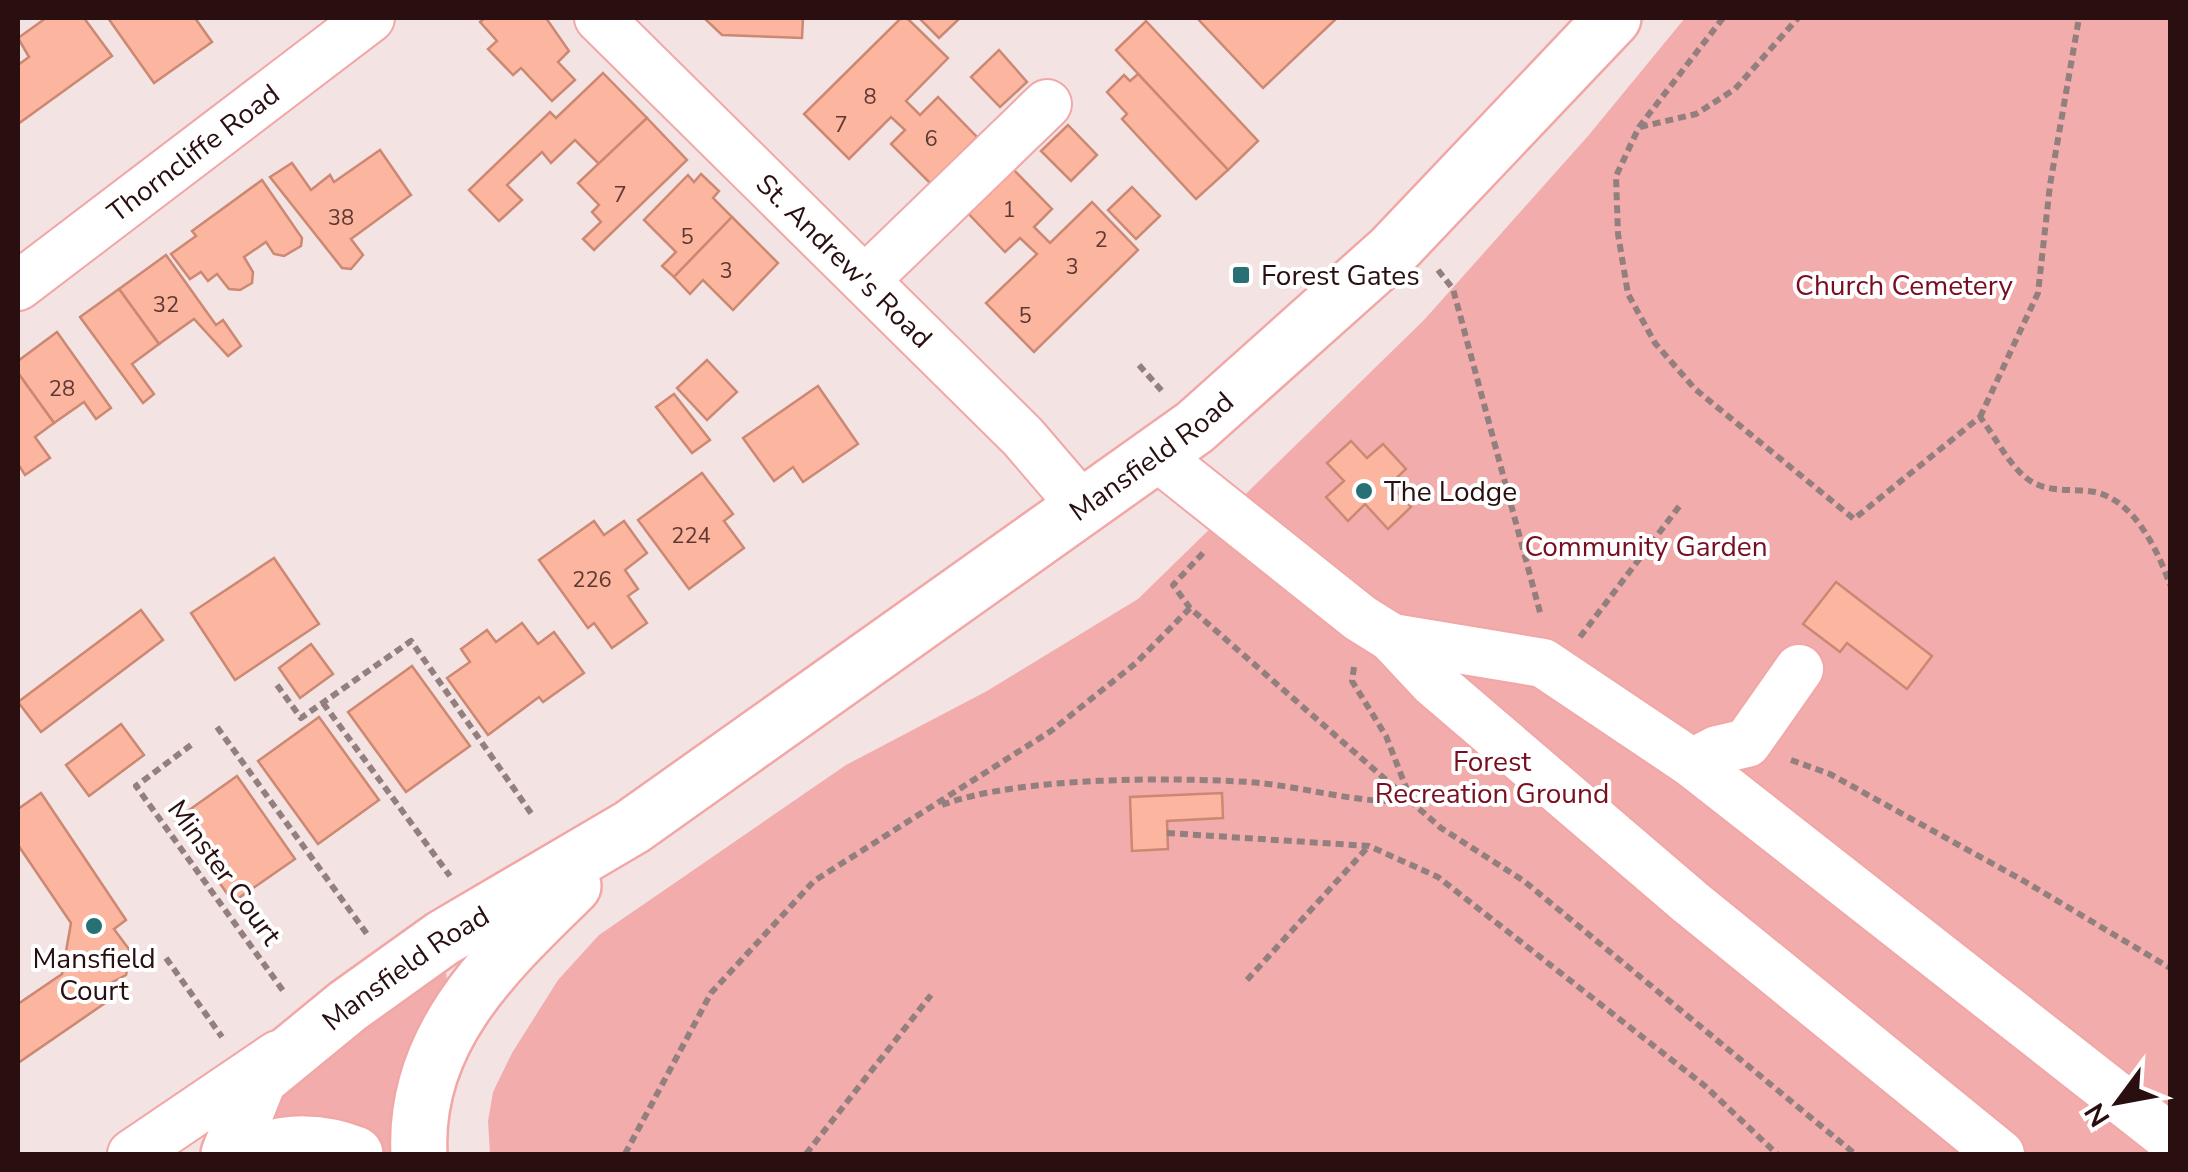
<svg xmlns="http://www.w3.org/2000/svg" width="2188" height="1172" font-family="'Nunito Sans',sans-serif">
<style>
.green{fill:#f2acac}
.building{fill:#fcb59e;stroke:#cc8872;stroke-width:2.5}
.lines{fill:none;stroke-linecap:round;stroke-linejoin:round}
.minor-casing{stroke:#f2a7a7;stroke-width:52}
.highway-casing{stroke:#f2a7a7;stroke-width:60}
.path{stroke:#947f7f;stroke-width:6;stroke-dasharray:8 5;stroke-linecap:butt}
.minor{stroke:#fff;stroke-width:48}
.highway{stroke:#fff;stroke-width:55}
.poi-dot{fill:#277174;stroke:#fff;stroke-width:4}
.labels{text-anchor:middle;stroke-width:8;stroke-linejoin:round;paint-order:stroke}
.number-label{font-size:22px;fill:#5e3834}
.street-label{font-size:28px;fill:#290f10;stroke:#fff}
.poi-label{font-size:28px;fill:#290f10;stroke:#fff;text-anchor:start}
.park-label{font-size:28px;fill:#770f21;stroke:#fff}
</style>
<rect width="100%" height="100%" fill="#f4e3e3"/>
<g class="green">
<polygon points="1685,18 2170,18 2170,1154 490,1154 488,1121 493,1092 512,1053 558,980 599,935 846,765 987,691 1138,599 1424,320 1588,136"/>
<polygon points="445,961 447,982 420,1027 393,1152 380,1154 268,1135 272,1105"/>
</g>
<g class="building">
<polygon points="46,18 84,18 112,56 18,124 18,65 29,57 18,38"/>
<polygon points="108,18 195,18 212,42 154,83"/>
<polygon points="485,18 546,18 569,51 558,62 575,80 552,101 521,68 513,75 488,49 497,41 480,22"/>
<polygon points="704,18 803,18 802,38 722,35"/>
<polygon points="901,18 907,18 948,58 906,101 920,115 938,97 977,137 931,184 891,144 905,130 891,117 849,159 804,114"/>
<polygon points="919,18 960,18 939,38"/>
<polygon points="1197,18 1337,18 1263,88"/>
<polygon points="1146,21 1258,141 1228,170 1116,50"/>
<polygon points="999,50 1027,82 1000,107 971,77"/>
<polygon points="603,73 647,118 599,164 575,140 551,163 542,152 507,185 522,200 499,221 469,190 550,112 556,118"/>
<polygon points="1138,74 1228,170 1196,199 1122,119 1127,114 1107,92 1124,75 1130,81"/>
<polygon points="647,118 687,160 594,250 583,239 601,222 592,212 599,205 578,183"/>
<polygon points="1068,125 1097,155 1071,181 1041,151"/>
<polygon points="380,150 411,195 351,239 363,255 351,269 342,268 270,177 292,163 311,190 330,175 334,182"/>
<polygon points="1010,166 1052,209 1034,227 1050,243 1092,202 1138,250 1034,352 986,303 1037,254 1020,238 1005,252 965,210"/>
<polygon points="701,174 719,191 713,198 732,217 674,277 662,266 676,252 644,220 688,175 694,182"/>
<polygon points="262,180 302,238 301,246 284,256 274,254 266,242 244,257 253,272 252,283 240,290 229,289 217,274 208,281 201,272 190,279 171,254 196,236 192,231"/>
<polygon points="1132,187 1160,216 1136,239 1108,210"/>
<polygon points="732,217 778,263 733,310 703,280 690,294 674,277"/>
<polygon points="166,255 216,325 223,320 241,346 228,356 194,319 159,344 119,289"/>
<polygon points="119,289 159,344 132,364 154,394 143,403 80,317"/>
<polygon points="57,332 111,408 96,419 84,402 54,423 18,373 18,361"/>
<polygon points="707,360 737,392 707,420 677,388"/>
<polygon points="18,373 54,423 35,437 50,458 25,475 18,464"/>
<polygon points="818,386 858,444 803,482 793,467 774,481 743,438"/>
<polygon points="674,394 710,440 692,453 656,407"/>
<polygon points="1351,441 1367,458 1383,444 1406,469 1390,484 1411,507 1388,529 1365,504 1348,521 1326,497 1344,481 1327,463"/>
<polygon points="702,473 733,514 724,521 744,548 689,589 638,520"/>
<polygon points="594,521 604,535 624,521 647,553 625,570 638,589 628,596 647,623 612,648 594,623 588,628 539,560"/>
<polygon points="274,558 319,624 235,680 191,613"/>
<polygon points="1836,582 1932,656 1907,689 1847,643 1840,652 1803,624"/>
<polygon points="141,610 163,640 41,732 18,702"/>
<polygon points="522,623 538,644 554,632 584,673 543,702 539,697 488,735 447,678 470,662 461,649 487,630 496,642"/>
<polygon points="311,644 333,674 300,698 279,668"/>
<polygon points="412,666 470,746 406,792 348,712"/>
<polygon points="319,717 379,800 318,844 258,761"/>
<polygon points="121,724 144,755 89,796 66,765"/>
<polygon points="237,776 295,859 233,902 175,820"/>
<polygon points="41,793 126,920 114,929 131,952 126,975 107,985 114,997 18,1063 18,1004 62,974 71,923 18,845 18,809"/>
<polygon points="1222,793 1223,818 1167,821 1168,849 1132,851 1130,797"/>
</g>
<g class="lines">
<g class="minor-casing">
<g id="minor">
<path id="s1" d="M599,18L1023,437L1083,507"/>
<polyline points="865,280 1047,104"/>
<path id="s2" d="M18,286L370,18"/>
<polyline points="1158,457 1360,618 1392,638 1434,683 1690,902 2000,1154"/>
<polyline points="1392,638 1543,663 1692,763 2170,1138"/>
<polyline points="1692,763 1717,750 1747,743 1799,669"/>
<polyline points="132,1154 278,1055"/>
</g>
</g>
<g class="highway-casing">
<g id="highway">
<path id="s3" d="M229,1154L259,1079L348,1006L443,938L632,827L1195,427L1393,250L1613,18"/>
<path d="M254,1154C287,1140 322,1141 355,1154"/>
<path d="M419,1154C413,1038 496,961 573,886"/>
</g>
</g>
<g class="path">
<path d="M1723,18L1639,127L1616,176L1618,234L1628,294L1655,343L1695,389L1854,519L1980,417C1996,437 2011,471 2034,483C2053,493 2075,488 2095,492C2135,501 2158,551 2170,585"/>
<polyline points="1640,127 1696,114 1735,89 1798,18"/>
<polyline points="1438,270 1453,289 1541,616"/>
<polyline points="1139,365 1162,391"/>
<polyline points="1980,417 2038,293 2050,185 2079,18"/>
<polyline points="1203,553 1173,585 1190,608 1441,828 1524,881 1855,1154"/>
<polyline points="1580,637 1681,504"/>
<polyline points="1354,667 1352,681 1386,736 1409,795"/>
<polyline points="277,685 301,718 411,641 533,816"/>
<polyline points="323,703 450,876"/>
<polyline points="217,727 367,934"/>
<polyline points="191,745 136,786 284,992"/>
<polyline points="1791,760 1830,774 2024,881 2170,968"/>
<path d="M942,805C1017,777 1167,777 1249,782C1304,786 1355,804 1410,801"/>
<polyline points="1167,833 1369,846 1438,877 1705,1086 1777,1154"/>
<polyline points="166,958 222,1037"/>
<polyline points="1247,980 1368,847"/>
<polyline points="625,1154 711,993 814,881 1051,731 1136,663 1190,608"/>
<polyline points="806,1154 931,995"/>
</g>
<use href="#minor" class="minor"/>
<use href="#highway" class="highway"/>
</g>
<g class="poi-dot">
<rect x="1231" y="265" width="20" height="20" rx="5"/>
<circle cx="1364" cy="491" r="10"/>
<circle cx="94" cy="926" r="10"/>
</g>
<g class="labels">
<g class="number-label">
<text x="870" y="104">8</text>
<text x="841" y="132">7</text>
<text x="931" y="146">6</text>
<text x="620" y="202">7</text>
<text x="1009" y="217">1</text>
<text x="341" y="225">38</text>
<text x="687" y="244">5</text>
<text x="1101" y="247">2</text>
<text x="1072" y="274">3</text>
<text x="726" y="278">3</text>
<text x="166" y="312">32</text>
<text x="1025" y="323">5</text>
<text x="62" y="396">28</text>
<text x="691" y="543">224</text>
<text x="592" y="587">226</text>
</g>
<g class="street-label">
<text dy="10" stroke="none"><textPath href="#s2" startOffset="220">Thorncliffe Road</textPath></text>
<text dy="10" stroke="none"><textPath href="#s1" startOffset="345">St. Andrew's Road</textPath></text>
<text dy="10" stroke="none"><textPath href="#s3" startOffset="1170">Mansfield Road</textPath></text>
<text transform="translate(225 872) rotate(54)" y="10">Minster Court</text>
<text dy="10" stroke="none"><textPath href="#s3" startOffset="265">Mansfield Road</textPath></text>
</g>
<g class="poi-label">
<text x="1261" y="285">Forest Gates</text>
<text x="1384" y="501">The Lodge</text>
<text x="94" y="968" text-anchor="middle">Mansfield<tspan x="94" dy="32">Court</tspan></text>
</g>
<g class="park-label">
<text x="1904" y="295">Church Cemetery</text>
<text x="1646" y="556">Community Garden</text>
<text x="1492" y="771">Forest<tspan x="1492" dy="32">Recreation Ground</tspan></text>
</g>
</g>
<rect width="2188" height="1172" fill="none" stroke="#290f10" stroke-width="40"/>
<g transform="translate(2118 1102) rotate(238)" stroke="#ffffff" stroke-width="8" paint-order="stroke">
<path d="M0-8L18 38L0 25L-18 38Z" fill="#290f10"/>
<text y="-15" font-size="28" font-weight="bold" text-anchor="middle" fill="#290f10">N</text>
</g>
</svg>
